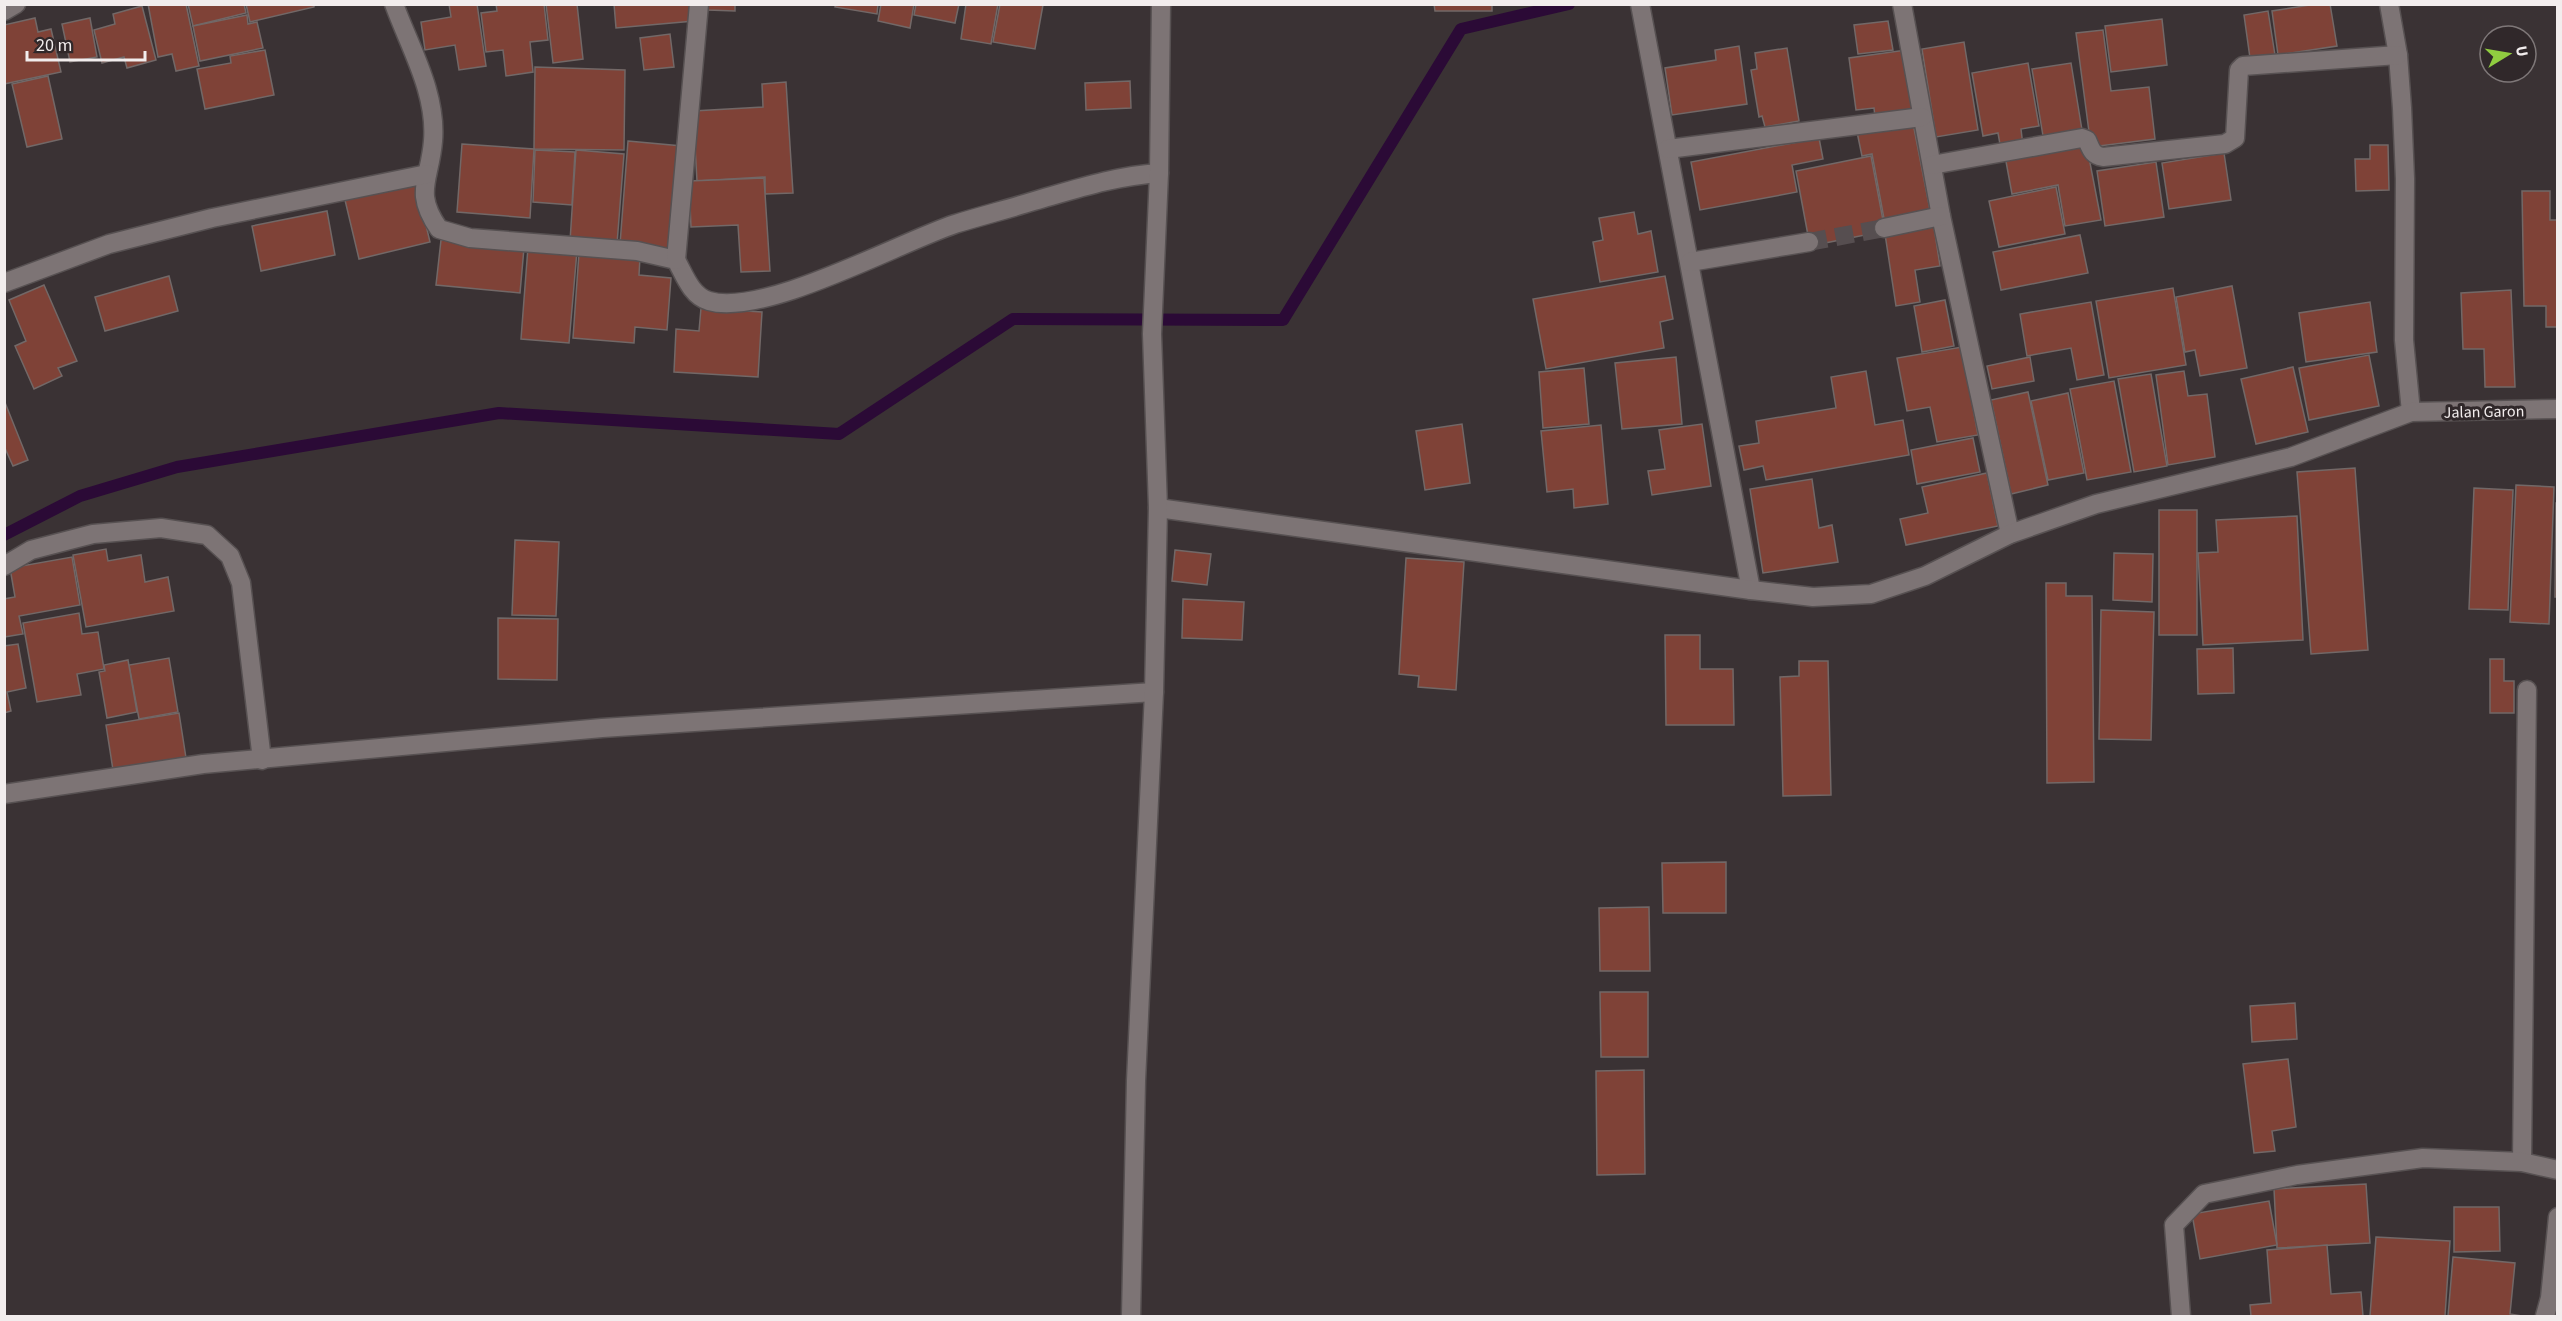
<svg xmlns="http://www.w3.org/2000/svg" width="2562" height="1321" font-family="'Source Sans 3',sans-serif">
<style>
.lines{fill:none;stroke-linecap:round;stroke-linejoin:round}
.stream{stroke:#2b0a36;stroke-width:12}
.building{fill:#7f4237;stroke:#726867;stroke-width:1.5}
.minor-tunnel{stroke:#564e50;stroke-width:18;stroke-dasharray:18 9;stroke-linecap:butt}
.minor-casing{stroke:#575152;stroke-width:21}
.minor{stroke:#7d7475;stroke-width:18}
.labels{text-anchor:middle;stroke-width:6;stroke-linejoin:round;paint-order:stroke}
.street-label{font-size:16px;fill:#f2eded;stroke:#30282a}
</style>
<rect width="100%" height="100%" fill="#3a3234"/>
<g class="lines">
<polyline class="stream" points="4,535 80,496 177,467 499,413 839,434 1013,319 1283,320 1461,29 1569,4"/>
</g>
<g class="building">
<polygon points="148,4 186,4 199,66 176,71 172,54 158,57"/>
<polygon points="188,4 244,4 246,13 193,26"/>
<polygon points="246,4 314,4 314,7 250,22"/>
<polygon points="449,4 477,4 486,66 459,70 455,45 425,50 421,22 451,17"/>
<polygon points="496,4 544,4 548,40 530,42 533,72 506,76 503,50 486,52 481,13 497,11"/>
<polygon points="546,4 577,4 583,59 553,63"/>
<polygon points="614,4 693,4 694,21 616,28"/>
<polygon points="708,4 735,4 735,11 708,10"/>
<polygon points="836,4 878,4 877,14 835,7"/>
<polygon points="881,4 914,4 910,28 878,21"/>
<polygon points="916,4 959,4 955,23 914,15"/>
<polygon points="966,4 998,4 991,44 961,39"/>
<polygon points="1000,4 1043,5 1035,49 993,42"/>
<polygon points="1434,4 1492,4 1492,11 1435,11"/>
<polygon points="2316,4 2330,4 2337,46 2278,55 2272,11"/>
<polygon points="142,6 156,60 127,68 124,57 102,63 94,30 115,24 113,14"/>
<polygon points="2268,11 2275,55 2250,58 2244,15"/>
<polygon points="247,15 248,24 257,22 263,48 200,61 193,26"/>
<polygon points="35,18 38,32 51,29 61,72 4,84 4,25"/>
<polygon points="90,18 97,57 70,62 62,24"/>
<polygon points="2162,19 2167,65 2111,72 2105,26"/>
<polygon points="1888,21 1893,50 1858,54 1854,25"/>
<polygon points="2103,30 2111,91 2149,87 2155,139 2091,147 2076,33"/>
<polygon points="670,34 674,67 644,70 640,38"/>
<polygon points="1964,42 1978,130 1936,137 1922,49"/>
<polygon points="1739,46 1747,104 1672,115 1665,68 1716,60 1715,50"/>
<polygon points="1787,48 1799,121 1765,127 1762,116 1759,117 1751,70 1757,69 1755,53"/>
<polygon points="265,50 274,95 205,109 197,69 231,63 230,56"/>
<polygon points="1906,50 1914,112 1875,117 1874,108 1856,110 1849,58"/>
<polygon points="2028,63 2039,126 2021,129 2023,146 2001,150 1998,133 1983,136 1972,73"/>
<polygon points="2071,63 2083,136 2044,142 2032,69"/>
<polygon points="535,67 625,70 624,150 534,149"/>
<polygon points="48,76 62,139 27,147 12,84"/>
<polygon points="1130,81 1131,108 1086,110 1085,83"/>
<polygon points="786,82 793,193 765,194 765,177 697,181 693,111 763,107 762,84"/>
<polygon points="1913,123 1931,215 1885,224 1872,154 1862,156 1857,132"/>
<polygon points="1819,138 1823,159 1792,165 1797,192 1700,210 1691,162"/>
<polygon points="628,141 682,146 673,249 620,244"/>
<polygon points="2086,142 2101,220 2065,226 2058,185 2012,194 2005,156"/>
<polygon points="462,144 534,149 530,218 457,212"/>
<polygon points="2370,145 2388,145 2389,190 2356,191 2355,159 2370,159"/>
<polygon points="535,150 575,152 572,205 533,202"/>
<polygon points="576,150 624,154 617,244 570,241"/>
<polygon points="2224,153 2231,200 2169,209 2162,163"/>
<polygon points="1871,156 1885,231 1810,246 1796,171"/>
<polygon points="2156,162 2164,217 2105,226 2097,171"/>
<polygon points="764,178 770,271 741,272 738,225 691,227 689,181"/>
<polygon points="416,183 430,242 359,259 345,200"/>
<polygon points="2056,187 2065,234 1999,247 1989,201"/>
<polygon points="2522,191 2550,191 2550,220 2558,220 2558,327 2546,327 2546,306 2524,306"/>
<polygon points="327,211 335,255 261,271 252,226"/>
<polygon points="1634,212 1638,234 1651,231 1658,272 1600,282 1593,242 1603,240 1599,218"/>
<polygon points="1934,227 1940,266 1915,270 1920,302 1896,306 1885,234"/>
<polygon points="2080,235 2088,273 2001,290 1993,252"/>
<polygon points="441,240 524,248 520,293 436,285"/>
<polygon points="528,247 577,251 569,343 521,339"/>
<polygon points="579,253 640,257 639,275 671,278 667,330 635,327 634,343 573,338"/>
<polygon points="169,276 178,311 105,331 95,297"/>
<polygon points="1665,276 1673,319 1660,322 1664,348 1546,369 1533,299"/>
<polygon points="44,285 77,361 58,368 62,376 34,389 15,346 26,341 9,300"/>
<polygon points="2232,286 2247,368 2200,376 2195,350 2185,352 2176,297"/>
<polygon points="2173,288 2186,365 2109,378 2096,301"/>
<polygon points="2511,290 2515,387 2485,387 2484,349 2463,349 2461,293"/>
<polygon points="1945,300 1954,346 1922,352 1914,306"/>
<polygon points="2091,302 2104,375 2077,380 2071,348 2027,356 2020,314"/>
<polygon points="2370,302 2377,352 2306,362 2299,313"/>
<polygon points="701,308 762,312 758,377 674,372 676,329 699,331"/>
<polygon points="1962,347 1978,435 1937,442 1930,407 1907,411 1897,358"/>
<polygon points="2369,355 2379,406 2309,420 2299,368"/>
<polygon points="1676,357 1682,424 1622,429 1615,363"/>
<polygon points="2030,357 2034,381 1992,389 1987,366"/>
<polygon points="2293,367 2308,432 2256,444 2241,379"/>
<polygon points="1584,368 1589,424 1543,428 1539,372"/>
<polygon points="1866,371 1875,425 1903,420 1909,455 1766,480 1763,466 1744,470 1739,446 1759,443 1756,421 1836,408 1831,377"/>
<polygon points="2184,371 2188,396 2207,394 2215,457 2168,465 2156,375"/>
<polygon points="2151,374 2167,466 2134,472 2118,379"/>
<polygon points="2114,381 2131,472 2087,480 2070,389"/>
<polygon points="2028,392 2048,485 2011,494 1991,400"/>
<polygon points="2068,393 2084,473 2048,480 2031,401"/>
<polygon points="4,400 28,460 13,466 4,446"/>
<polygon points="1462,424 1470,483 1425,490 1416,431"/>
<polygon points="1702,424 1711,486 1652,495 1648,471 1665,469 1659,430"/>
<polygon points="1601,425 1608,504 1574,508 1573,489 1547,492 1541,431"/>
<polygon points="1973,438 1980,472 1917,484 1911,450"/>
<polygon points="2355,468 2368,650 2311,654 2297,472"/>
<polygon points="1987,473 1998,526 1906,545 1900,519 1928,513 1922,487"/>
<polygon points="1812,479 1819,528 1832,525 1838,562 1763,573 1750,489"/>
<polygon points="2516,485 2554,487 2549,624 2510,622"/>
<polygon points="2474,488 2513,490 2508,610 2469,609"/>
<polygon points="2556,503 2558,503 2558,597 2555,597"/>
<rect x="2159" y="510" width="38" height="125"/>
<polygon points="2297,516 2303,640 2203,645 2198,553 2218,552 2216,520"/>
<polygon points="515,540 559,542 556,616 512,615"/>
<polygon points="106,549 108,561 141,555 145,582 168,577 174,611 86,627 73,555"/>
<polygon points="1175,550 1211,554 1207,585 1172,581"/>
<polygon points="2114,553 2153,554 2152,602 2113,600"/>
<polygon points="72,557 80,605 19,616 23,634 4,637 4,599 15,597 10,568"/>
<polygon points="1406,558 1464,562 1456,690 1418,687 1419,676 1399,674"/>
<polygon points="2046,583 2066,583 2066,596 2092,596 2094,782 2047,783"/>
<polygon points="1183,599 1244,602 1242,640 1182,638"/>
<polygon points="2101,610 2154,612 2151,740 2099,739"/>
<polygon points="79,613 82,634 98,632 104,669 77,674 81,695 37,702 23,623"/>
<polygon points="498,618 558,619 557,680 498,679"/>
<polygon points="1665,635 1700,635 1700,669 1733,669 1734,725 1666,725"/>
<polygon points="18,644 26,688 7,692 11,711 4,713 4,646"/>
<polygon points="2233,648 2234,693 2198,694 2197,649"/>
<polygon points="169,658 178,712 139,719 129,665"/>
<polygon points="2490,659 2504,659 2504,681 2514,681 2514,713 2490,713"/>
<polygon points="128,660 137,712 107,718 99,672 105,671 104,665"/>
<polygon points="1799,661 1828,661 1831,795 1783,796 1780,677 1799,676"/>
<polygon points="179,713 186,758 113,770 106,725"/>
<polygon points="1726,862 1726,913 1663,913 1662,863"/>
<polygon points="1649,907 1650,971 1600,971 1599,908"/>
<polygon points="1600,992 1648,992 1648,1057 1601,1057"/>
<polygon points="2295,1003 2297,1039 2252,1042 2250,1006"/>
<polygon points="2288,1059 2296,1127 2272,1131 2275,1151 2254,1153 2243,1064"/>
<polygon points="1644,1070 1645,1174 1597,1175 1596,1071"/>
<polygon points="2366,1184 2370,1243 2277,1248 2274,1189"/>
<polygon points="2269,1201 2277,1245 2200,1259 2192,1214"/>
<polygon points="2454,1207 2499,1207 2500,1251 2454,1252"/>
<polygon points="2376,1237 2450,1241 2445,1316 2370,1316"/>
<polygon points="2327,1245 2331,1294 2361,1292 2363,1316 2251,1316 2250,1305 2271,1303 2267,1250"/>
<polygon points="2453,1257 2515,1263 2510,1314 2522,1316 2448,1316"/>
</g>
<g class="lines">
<polyline class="minor-tunnel" points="1809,242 1884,228"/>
<g class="minor-casing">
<g id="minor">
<path d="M394,4C410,48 437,93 433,141C430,180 413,192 439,229L470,238L637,251L676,260C684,274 691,296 709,301C764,317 898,243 955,224C981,216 1008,209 1034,201C1076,189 1115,176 1159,173"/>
<polyline points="1640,4 1751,590"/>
<polyline points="1902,4 1941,216 2010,534"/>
<polyline points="2389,4 2398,55 2402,108 2405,179 2404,340 2411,412"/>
<polyline points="4,11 16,4"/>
<polyline points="1668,149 1922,117"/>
<path d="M1932,165L2082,138L2087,140C2091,149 2092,155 2103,157L2225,144L2235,138L2239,70L2243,66L2398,55"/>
<polyline points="1884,228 1941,216"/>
<polyline points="676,260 699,4"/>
<polyline points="1690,262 1809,242"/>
<polyline points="4,283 109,244 212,218 427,174"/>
<polyline points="1158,508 1751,590 1813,597 1871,594 1925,576 2010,534 2096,504 2291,457 2411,412 2558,409"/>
<polyline points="4,566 31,550 93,534 161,528 207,535 230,556 241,583 262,760"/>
<polyline points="4,794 203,764 602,728 1154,692"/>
<polyline points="2522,1162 2527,690"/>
<polyline points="1131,1316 1136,1081 1154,692 1158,508 1152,334 1159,173 1161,4"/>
<polyline points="2181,1316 2174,1225 2204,1194 2297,1175 2423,1158 2522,1162 2558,1170"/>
<polyline points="2545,1316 2550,1298 2558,1217"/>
</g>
</g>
<use href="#minor" class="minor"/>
</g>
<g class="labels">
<g class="street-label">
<text transform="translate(2484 411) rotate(-1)" y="6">Jalan Garon</text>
</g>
</g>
<rect width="2562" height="1321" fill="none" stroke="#f2eded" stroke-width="12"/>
<g transform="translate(2508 54) rotate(79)"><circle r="28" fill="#30282a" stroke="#7e7778" stroke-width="1.5"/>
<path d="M0-4.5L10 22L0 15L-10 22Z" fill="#90cd40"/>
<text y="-9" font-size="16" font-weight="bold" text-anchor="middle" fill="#f2eded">U</text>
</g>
<path d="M27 51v9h118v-9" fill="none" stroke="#f2eded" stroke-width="3"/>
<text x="36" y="51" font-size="18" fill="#f2eded" stroke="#30282a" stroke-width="4.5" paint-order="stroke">20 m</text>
</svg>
